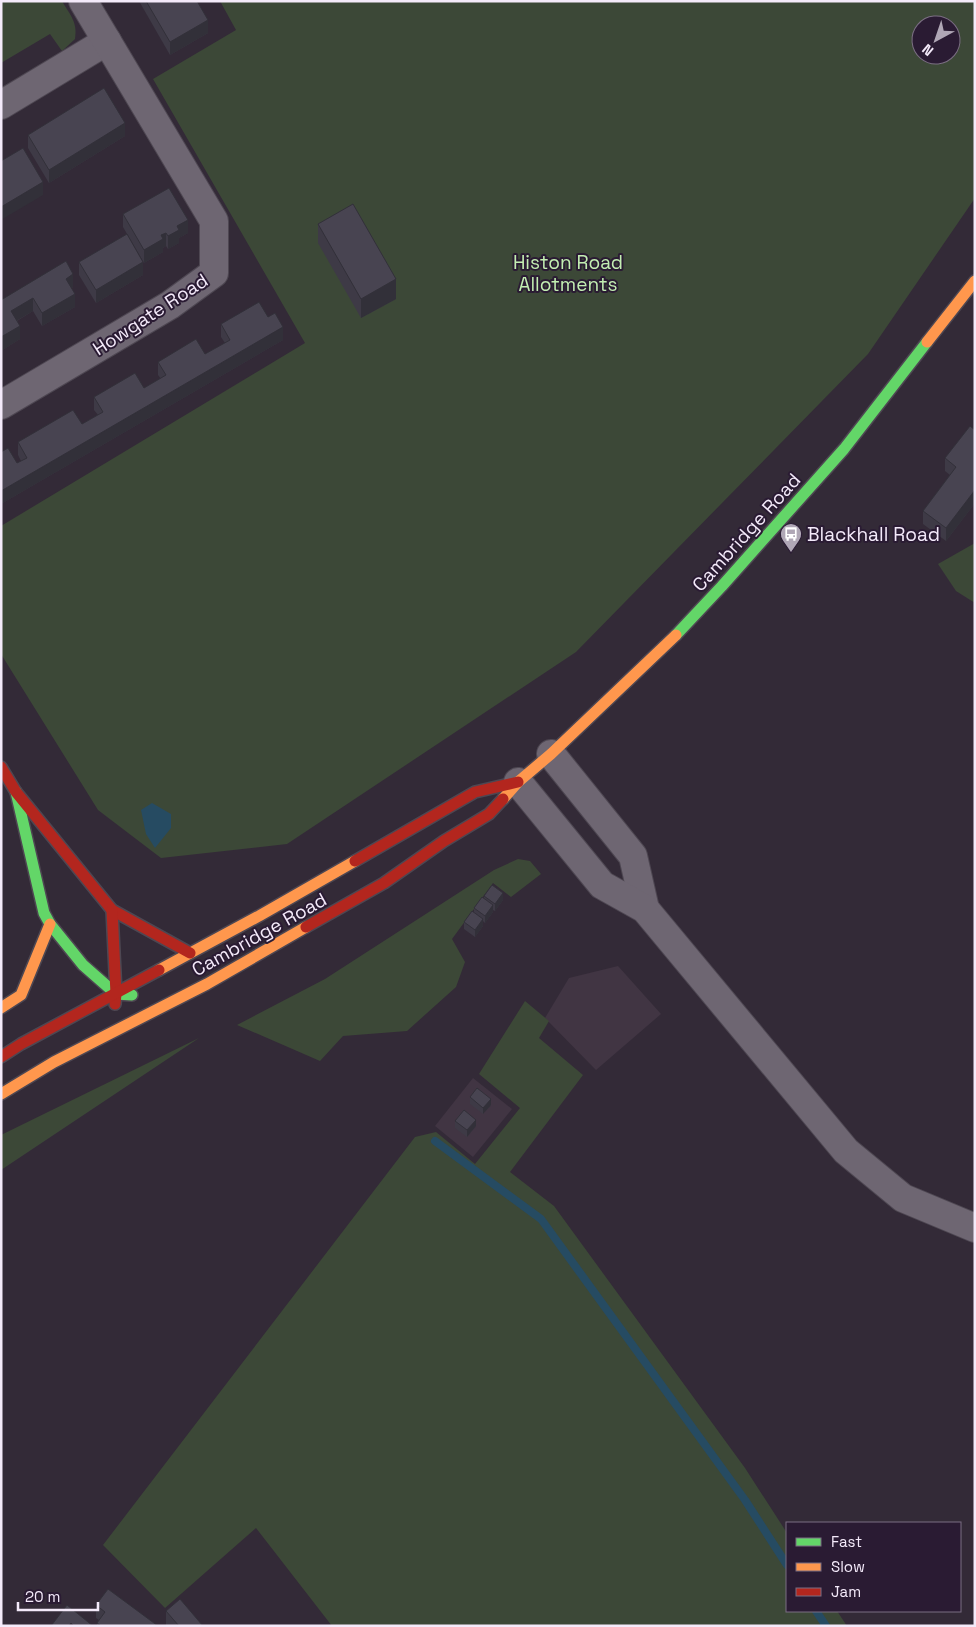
<svg xmlns="http://www.w3.org/2000/svg" width="976" height="1627" font-family="'Space Grotesk',sans-serif">
<style>
.industrial{fill:#413543}
.green{fill:#3c4837;fill-rule:evenodd}
.water{fill:#264b62}
.lines{fill:none;stroke-linecap:round;stroke-linejoin:round}
.stream{stroke:#264b62;stroke-width:8}
.street-casing{stroke:#4e4752;stroke-width:30}
.fast-casing{stroke:#4e4752;stroke-width:14}
.slow-casing{stroke:#4e4752;stroke-width:14}
.jam-casing{stroke:#4e4752;stroke-width:14}
.street{stroke:#6e6672;stroke-width:28}
.fast{stroke:#63d668;stroke-width:11}
.slow{stroke:#ff974d;stroke-width:11}
.jam{stroke:#b3261e;stroke-width:11}
.wall{fill:#3e3a46}
.shaded-wall{fill:#323039}
.building{fill:#484451;stroke:#323039}
.labels{text-anchor:middle;stroke-width:4;stroke-linejoin:round;paint-order:stroke}
.park-label{font-size:19px;fill:#c3eeb2;stroke:#2a1b33}
.street-label{font-size:19px;fill:#f4eafa;stroke:#2a1b33}
.poi-label{font-size:19px;fill:#f4eafa;stroke:#2a1b33;text-anchor:start}
</style>
<rect width="100%" height="100%" fill="#332a37"/>
<g class="industrial">
<polygon points="618,966 661,1014 596,1070 545,1018 569,978"/>
<polygon points="473,1078 512,1109 473,1157 435,1126"/>
</g>
<g class="green">
<path d="M1,1H62C70,15 78,22 75,39L62,51L50,34L1,63Z"/>
<path d="M220,1H975V198L868,354L576,652L287,844L161,858L98,810L1,654V526L305,343L153,79L236,30ZM921,25H951V55H921Z"/>
<polygon points="975,543 975,603 956,591 938,564"/>
<polygon points="518,859 530,861 541,874 511,897 493,883 452,939 465,962 456,987 407,1031 343,1036 320,1061 237,1025 325,979 494,870"/>
<polygon points="525,1001 549,1021 539,1038 583,1075 510,1172 554,1206 745,1468 787,1533 787,1611 837,1611 847,1626 332,1626 256,1528 165,1608 103,1545 415,1137 436,1132 475,1164 520,1108 479,1074"/>
<polygon points="199,1038 1,1170 1,1135"/>
</g>
<polygon class="water" points="152,803 171,814 171,828 155,848 146,834 141,810"/>
<g class="lines">
<g class="stream">
<polyline points="435,1141 541,1219 745,1500 787,1565"/>
<polyline points="816,1611 826,1626"/>
</g>
<g class="street-casing">
<g id="street">
<polyline points="1,105 107,41"/>
<polyline points="1,405 170,305 214,273 214,221 83,1"/>
<polyline points="551,754 633,856 645,909"/>
<polyline points="518,782 602,885 645,909 846,1151 903,1198 975,1228"/>
</g>
</g>
<g class="fast-casing">
<g id="fast">
<polyline points="676,635 722,586 844,449 927,342"/>
<polyline points="16,792 44,913 50,924 83,965 116,994 132,995"/>
</g>
</g>
<g class="slow-casing">
<g id="slow">
<polyline points="927,342 975,281"/>
<polyline points="503,799 518,782 551,754 676,635"/>
<polyline points="159,970 259,916 355,861"/>
<polyline points="1,1008 21,995 50,924"/>
<polyline points="1,1094 54,1062 207,984 306,927"/>
</g>
</g>
<g class="jam-casing">
<g id="jam">
<polyline points="1,767 16,792 112,910 190,953"/>
<polyline points="355,861 475,792 518,782"/>
<polyline points="112,910 116,994 115,1004"/>
<polyline points="306,927 384,883 444,841 489,814 503,799"/>
<polyline points="1,1057 21,1044 159,970"/>
</g>
</g>
<use href="#street" class="street"/>
<use href="#fast" class="fast"/>
<use href="#slow" class="slow"/>
<use href="#jam" class="jam"/>
</g>
<g class="wall">
<polygon points="139,1 197,1 208,33 170,55"/>
<polygon points="28,135 125,136 49,183 28,148"/>
<polygon points="123,214 188,233 179,238 179,243 168,249 166,246 163,248 163,252 144,263 123,227"/>
<polygon points="318,224 396,299 361,318 318,243"/>
<polygon points="79,262 143,275 96,303 79,275"/>
<polygon points="73,287 72,288 75,307 42,326 33,311 17,321 20,339 1,351 1,300"/>
<polygon points="221,324 283,340 1,504 1,452 17,463 21,461 18,455 18,442 82,424 98,415 94,410 94,397 144,388 161,379 158,375 158,362 205,354 225,343 221,337"/>
<polygon points="975,430 975,503 946,541 923,524 923,511 950,475 945,471 945,458"/>
<polygon points="484,896 503,900 495,911 493,910 493,912 485,923 483,921 483,926 475,937 464,929 464,922 474,913 474,908 484,899"/>
<polygon points="470,1097 491,1105 483,1114 470,1104"/>
<polygon points="455,1121 476,1126 467,1137 455,1128"/>
<polygon points="96,1605 158,1626 97,1626 97,1623 99,1620 96,1618"/>
<polygon points="166,1611 203,1626 166,1626"/>
</g>
<g class="shaded-wall">
<polygon points="208,20 208,33 170,55 170,42"/>
<polygon points="125,123 125,136 49,183 49,170"/>
<polygon points="43,182 43,195 1,220 1,207"/>
<polygon points="188,220 188,233 179,238 179,243 168,249 168,236 177,226"/>
<polygon points="166,233 166,246 163,248 163,252 144,263 144,250 161,235"/>
<polygon points="143,262 143,275 96,303 96,290"/>
<polygon points="73,274 73,287 66,292 66,279"/>
<polygon points="396,279 396,299 361,318 361,299"/>
<polygon points="75,294 75,307 42,326 42,313"/>
<polygon points="33,298 33,311 11,324 11,311"/>
<polygon points="20,326 20,339 1,351 1,337"/>
<polygon points="283,327 283,340 1,504 1,491"/>
<polygon points="975,490 975,503 946,541 946,528"/>
<polygon points="503,893 503,900 495,911 495,904"/>
<polygon points="493,905 493,912 485,923 485,916"/>
<polygon points="483,919 483,926 475,937 475,930"/>
<polygon points="491,1099 491,1105 483,1114 483,1108"/>
<polygon points="476,1120 476,1126 467,1137 467,1130"/>
</g>
<g class="building">
<polygon points="146,1 197,1 208,20 170,42"/>
<polygon points="104,88 125,123 49,170 28,135"/>
<polygon points="23,148 43,182 1,207 1,161"/>
<polygon points="169,188 188,220 177,226 179,230 168,236 166,233 161,235 163,239 144,250 123,214"/>
<polygon points="353,204 396,279 361,299 318,224"/>
<polygon points="127,234 143,262 96,290 79,262"/>
<polygon points="66,261 73,274 66,279 75,294 42,313 33,298 11,311 20,326 1,337 1,300"/>
<polygon points="259,302 268,317 275,313 283,327 1,491 1,452 8,448 17,463 27,458 18,442 73,410 82,424 103,412 94,397 135,373 144,388 166,375 158,362 196,339 205,354 230,340 221,324"/>
<polygon points="970,426 975,430 975,490 946,528 923,511 956,467 945,458"/>
<polygon points="492,885 503,893 495,904 484,896"/>
<polygon points="482,897 493,905 485,916 474,908"/>
<polygon points="472,911 483,919 475,930 464,922"/>
<polygon points="477,1088 491,1099 483,1108 470,1097"/>
<polygon points="464,1110 476,1120 467,1130 455,1121"/>
<polygon points="108,1589 158,1626 101,1626 97,1623 105,1612 96,1605"/>
<polygon points="180,1599 203,1626 179,1626 166,1611"/>
<polygon points="67,1605 93,1626 74,1626 71,1623 69,1626 51,1626"/>
</g>
<defs>
<g id="bus-pin" transform="scale(1.125)"><path d="M0 17L-7.5 6A9.5 9.5 0 1 1 7.5 6Z" fill="#b0a7b6" stroke="#2a1b33"/><path d="M-5-6H5V4H4V6H2V4H-2V6H-4V4H-5ZM-3.5-4V0h7V-4ZM-3.5 1.2v1.5H-2V1.2ZM2 1.2v1.5H3.5V1.2Z" fill="#fff"/></g>
</defs>
<g fill-rule="evenodd">
<use href="#bus-pin" x="791" y="534"/>
</g>
<g class="labels">
<g class="park-label">
<text x="568" y="269">Histon Road<tspan x="568" dy="22">Allotments</tspan></text>
</g>
<g class="street-label">
<text transform="translate(150 314) rotate(-33)" y="7">Howgate Road</text>
<text transform="translate(746 532) rotate(-48)" y="7">Cambridge Road</text>
<text transform="translate(259 934) rotate(-29)" y="7">Cambridge Road</text>
</g>
<g class="poi-label">
<text x="807" y="541">Blackhall Road</text>
</g>
</g>
<rect width="976" height="1627" fill="none" stroke="#f4eafa" stroke-width="5"/>
<rect x="786" y="1522" width="175" height="90" fill="#2a1b33" stroke="#7b6e83"/>
<rect x="796" y="1538" width="25" height="8" fill="#63d668" stroke="#7b6e83"/>
<text x="831" y="1547" font-size="15" fill="#f4eafa">Fast</text>
<rect x="796" y="1563" width="25" height="8" fill="#ff974d" stroke="#7b6e83"/>
<text x="831" y="1572" font-size="15" fill="#f4eafa">Slow</text>
<rect x="796" y="1588" width="25" height="8" fill="#b3261e" stroke="#7b6e83"/>
<text x="831" y="1597" font-size="15" fill="#f4eafa">Jam</text>
<g transform="translate(936 40) rotate(220)"><circle r="24" fill="#2a1b33" stroke="#7b6e83"/>
<path d="M0-4L9 19L0 12L-9 19Z" fill="#b0a7b6"/>
<text y="-8" font-size="14" font-weight="bold" text-anchor="middle" fill="#f4eafa">N</text>
</g>
<path d="M18 1602v8h80v-8" fill="none" stroke="#f4eafa" stroke-width="2.5"/>
<text x="25" y="1602" font-size="15" fill="#f4eafa" stroke="#2a1b33" stroke-width="4" paint-order="stroke">20 m</text>
</svg>
